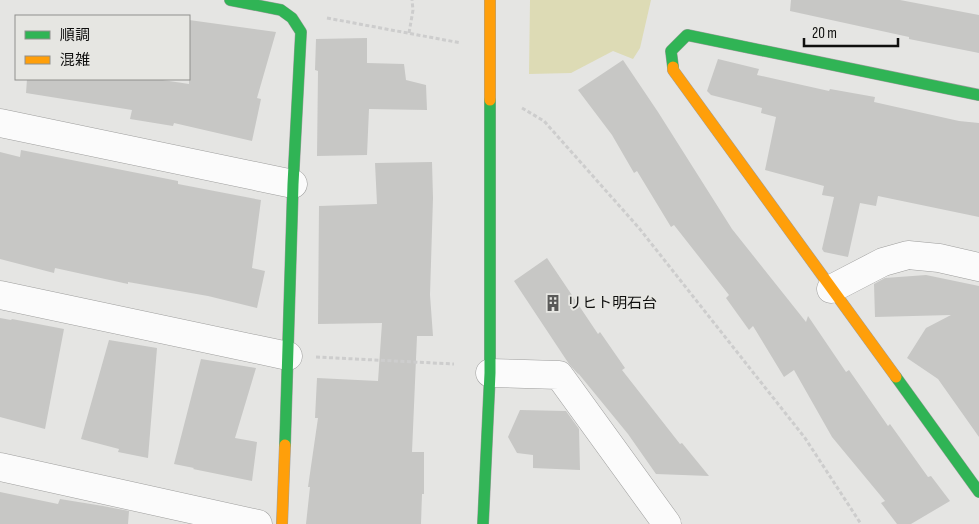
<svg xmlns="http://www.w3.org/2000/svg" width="979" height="524" font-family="'Sofia Sans Condensed','Noto Sans JP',sans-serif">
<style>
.green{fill:#dddbb5}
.building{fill:#c7c7c5}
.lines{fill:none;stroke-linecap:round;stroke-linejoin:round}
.street-casing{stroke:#9e9e9d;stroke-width:29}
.fast-casing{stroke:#9e9e9d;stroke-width:12}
.slow-casing{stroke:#9e9e9d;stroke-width:12}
.path{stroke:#cdcdcd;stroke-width:3;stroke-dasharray:4 2.5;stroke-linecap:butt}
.street{stroke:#fbfbfb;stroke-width:28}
.fast{stroke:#30b455;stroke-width:11}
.slow{stroke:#ff9f0a;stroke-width:11}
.labels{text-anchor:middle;stroke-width:4;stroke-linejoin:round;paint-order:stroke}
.poi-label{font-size:15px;fill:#0f0f0e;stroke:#e6e6e2;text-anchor:start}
</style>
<rect width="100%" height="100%" fill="#e5e5e3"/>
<polygon class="green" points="530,0 651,0 640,48 633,59 613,51 571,73 529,74"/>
<g class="building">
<polygon points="791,0 900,0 979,15 979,53 909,39 909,37 790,11"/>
<polygon points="189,20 276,32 257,98 261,99 252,141 174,123 173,126 130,119 132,110 26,93 27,79 156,79 189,84"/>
<polygon points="367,38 367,63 404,64 406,80 426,85 427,110 369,109 367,155 317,156 318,71 315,70 316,39"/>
<polygon points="718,59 759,69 757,75 829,91 830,89 875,97 874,102 959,121 979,123 979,217 878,196 876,206 860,203 848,257 824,252 822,249 834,197 822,195 824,186 765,170 776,117 761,113 762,108 711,95 707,91"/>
<polygon points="623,60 658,112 732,229 806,322 808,316 846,372 849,370 888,426 890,424 928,477 931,476 950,501 911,524 897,524 881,503 885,501 832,437 794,370 784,377 753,326 749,330 726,298 729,295 674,225 671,227 637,171 634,173 612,135 578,90"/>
<polygon points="21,150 178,181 178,184 261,200 252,268 265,271 257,308 208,296 128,282 128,284 55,268 54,273 0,259 0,152 20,157"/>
<polygon points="432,162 433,198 430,295 433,336 417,336 412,452 424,452 424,494 422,494 421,524 306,524 310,487 308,487 318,418 315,418 317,378 378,381 382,323 318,324 319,206 377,204 375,163"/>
<polygon points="547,258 598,334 600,332 625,368 622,370 680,444 682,443 709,476 656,474 628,434 578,373 579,375 569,364 514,281"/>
<polygon points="926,275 979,286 979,437 938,379 907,358 926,328 951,315 875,317 874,284 885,278"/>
<polygon points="0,318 11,320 12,319 64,329 45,429 0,417"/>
<polygon points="109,340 157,348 148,458 118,452 119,449 81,439"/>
<polygon points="201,359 256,368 235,438 257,442 252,481 193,469 194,468 174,464"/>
<polygon points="520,410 566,411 579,429 580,470 533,468 533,455 517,453 508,437"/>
<polygon points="0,492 58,504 60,499 103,506 129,511 128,524 0,524"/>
</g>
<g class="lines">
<g class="street-casing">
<g id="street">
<polyline points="0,123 293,184"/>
<polyline points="831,289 883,262 908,255 939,258 979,267"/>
<polyline points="0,295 288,356"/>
<polyline points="490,373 559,375 667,524"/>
<polyline points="0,467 258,524"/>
</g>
</g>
<g class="fast-casing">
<g id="fast">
<polyline points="230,0 281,10 292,18 301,32 293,184 285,445"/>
<polyline points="673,67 671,51 687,35 979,95"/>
<polyline points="896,377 979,492"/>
<polyline points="483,524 490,373 490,100"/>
</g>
</g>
<g class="slow-casing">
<g id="slow">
<polyline points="490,0 490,100"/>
<polyline points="673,67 673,70 896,377"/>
<polyline points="282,524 285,445"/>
</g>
</g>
<g class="path">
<polyline points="327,18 461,43"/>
<polyline points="409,33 413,10 412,0"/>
<polyline points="522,108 544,121 639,228 805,438 861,524"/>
<polyline points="316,357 454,364"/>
</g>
<use href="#street" class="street"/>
<use href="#fast" class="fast"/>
<use href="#slow" class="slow"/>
</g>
<defs>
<g id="building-bare" transform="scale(1.35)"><path d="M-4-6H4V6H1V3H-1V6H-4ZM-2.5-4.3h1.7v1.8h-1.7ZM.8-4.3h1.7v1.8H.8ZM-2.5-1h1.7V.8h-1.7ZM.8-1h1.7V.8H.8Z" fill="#5a5a59" stroke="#e6e6e2" stroke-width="2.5" paint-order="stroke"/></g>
</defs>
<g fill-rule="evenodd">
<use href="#building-bare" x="553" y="303"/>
</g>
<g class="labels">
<g class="poi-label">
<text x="567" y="308">リヒト明石台</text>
</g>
</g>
<rect x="15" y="15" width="175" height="65" fill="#e6e6e2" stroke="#90908d"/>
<rect x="25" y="31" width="25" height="8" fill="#30b455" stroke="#90908d"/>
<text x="60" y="40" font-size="15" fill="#0f0f0e">順調</text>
<rect x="25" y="56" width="25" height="8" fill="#ff9f0a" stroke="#90908d"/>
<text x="60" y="65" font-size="15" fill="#0f0f0e">混雑</text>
<path d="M804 38v8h94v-8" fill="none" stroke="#0f0f0e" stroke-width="2.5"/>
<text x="812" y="38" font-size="15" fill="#0f0f0e" stroke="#e6e6e2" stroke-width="4" paint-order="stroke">20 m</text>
</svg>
